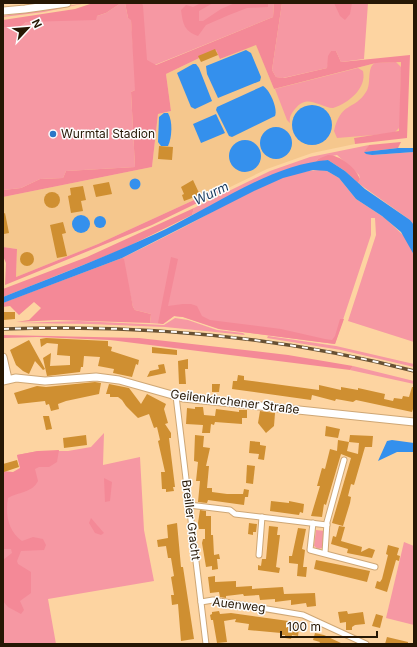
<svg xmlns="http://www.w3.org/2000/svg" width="417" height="647" font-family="Inter,sans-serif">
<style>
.built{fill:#f5c78d}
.green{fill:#f698a3}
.forest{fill:#f48997}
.water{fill:#3490ed}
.building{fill:#cf8f31;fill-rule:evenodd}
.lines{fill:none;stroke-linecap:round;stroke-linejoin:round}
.street-casing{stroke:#cfa775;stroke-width:7}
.secondary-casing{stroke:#cfa775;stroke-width:9}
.street{stroke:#fff;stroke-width:5}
.secondary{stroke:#fff;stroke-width:7}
.rail-casing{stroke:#675033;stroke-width:3.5}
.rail{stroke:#fdfdfd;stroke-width:2;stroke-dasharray:6;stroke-linecap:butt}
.poi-dot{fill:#2977c7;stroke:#fdfdfd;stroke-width:1.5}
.labels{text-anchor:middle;stroke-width:3;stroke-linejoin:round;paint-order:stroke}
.poi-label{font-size:12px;fill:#261704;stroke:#fdfdfd;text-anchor:start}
.street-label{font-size:12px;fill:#261704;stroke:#fdfdfd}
.water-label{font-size:13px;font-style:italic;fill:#15385d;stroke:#fdfdfd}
</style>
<rect width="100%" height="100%" fill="#fdd4a1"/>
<polygon class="built" points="256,44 274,89 376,63 401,62 399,132 354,138 355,144 312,153 267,169 222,191 218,189 98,244 16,277 17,249 3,247 3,197 152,167 158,114 171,111 166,74 216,50 221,59"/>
<g class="green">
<polygon points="86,3 44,12 3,17 3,16"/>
<polygon points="121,3 125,3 128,18 131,19 135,73 137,3 274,3 273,17 135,73 135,90 131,92 135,167 66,171 63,178 40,179 21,188 3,190 3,27 20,27 26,22 97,16 106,13"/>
<polygon points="282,3 368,3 364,59 341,62 336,51 331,51 327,68 283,78 276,77 272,70"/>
<path d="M375,63L396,62L401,67L400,127L395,132L386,134L337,138L334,131C341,101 354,111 366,92C372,84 366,68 375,63Z"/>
<path d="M358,68L363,71C367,88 349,103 333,108C319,107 307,93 295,109C291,114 289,117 290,123L287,120L275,89Z"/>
<polygon points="369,145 365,152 372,155 414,152 414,225 410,220 358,183 360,179 359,175 337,155 318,159 314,163 274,175 192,215 194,208 270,171 310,157"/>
<path d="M320,170L327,171L339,178L356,199L385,218L405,237L414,255V342L348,321L376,235L375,218H371V235L335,344L219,329L183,317L174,316L163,324L150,323L151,314L135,310L133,307L122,258C149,245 175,232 201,218C236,199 280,171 320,170Z"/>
<polygon points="175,318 188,320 217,330 243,333 245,335 165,327 90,324 17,323 79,321 164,325"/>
<polygon points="268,336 336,346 414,364 414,367 341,350 267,338"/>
<polygon points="353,366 414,381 414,384 350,370"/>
<polygon points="104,433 103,465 140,457 144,530 154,581 48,599 56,644 3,644 3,480 22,475 17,455 38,451 68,451 91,447"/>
<polygon points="316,530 325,531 325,538 323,539 325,539 322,548 318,549 314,546"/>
<polygon points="404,542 414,546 414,625 386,618"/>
</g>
<g class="forest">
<polygon points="93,3 121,3 106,13 97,16 96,20 26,22 20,27 3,27 3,20 75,9"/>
<polygon points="125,3 142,3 143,6 147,60 156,65 273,17 274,3 282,3 272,70 276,77 284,78 327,68 328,56 331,51 336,51 341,62 410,55 407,138 355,144 354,138 399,131 401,62 376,63 274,89 256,45 220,59 216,50 166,74 171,111 158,114 152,167 3,197 3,190 21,188 40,179 63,178 66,171 135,167 131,92 135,90 131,20 128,18"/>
<path d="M201,3H213L199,11V21H203L221,9L235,3H268V7L247,8L229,15L206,25L198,36C184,31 183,24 181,10L186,5L193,7Z"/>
<polygon points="334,3 352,3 350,14 345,20 340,16"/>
<polygon points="401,142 398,148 364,152 369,145"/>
<path d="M328,155C340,155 356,168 360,179L358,183L345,171L328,160L314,163L318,159Z"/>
<polygon points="218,189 222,191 152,225 5,285 6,263 3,256 3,247 17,249 16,277 98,244"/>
<polygon points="194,208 192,215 123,249 3,297 3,289 87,257"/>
<polygon points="171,257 178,259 168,306 183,304 191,304 197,306 202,316 210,320 281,329 325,339 332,340 335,336 340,319 344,319 335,344 219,329 183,317 174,316 163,324 158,323"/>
<polygon points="122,258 124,259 133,307 135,310 151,314 150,323 57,320 16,322 29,320 41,308 34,302 19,315 10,306 3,307 3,303 5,302"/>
<polygon points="3,335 139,338 288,355 353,366 350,370 110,340 37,337 3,338"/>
<path d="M59,450L57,462L49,467H39L35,469L38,481C32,493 18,492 8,498C5,514 8,531 22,541L33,537L43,539L46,545L44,550L21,551L17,561L18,564L31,572V593L20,601L24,610L21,614L8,607L3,601V560L12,553L11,549H3V471L13,472L20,468L17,455L38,451Z"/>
<polygon points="104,478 112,482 110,501 105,502"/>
<polygon points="91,518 104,533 101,535 95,533 89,523"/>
</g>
<g class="water">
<polygon points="246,50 251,53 261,77 260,81 218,98 207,74 206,66"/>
<polygon points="193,64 196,64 199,68 212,101 195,109 191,107 177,73"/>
<path d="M263,86C270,90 278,109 275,116L232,137L229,136L216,110L217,107Z"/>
<circle cx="312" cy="125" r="20"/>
<path d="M164,113H168C173,121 172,138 168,146H161L158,142L159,117Z"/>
<polygon points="216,114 225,133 201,143 193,124"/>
<circle cx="276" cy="143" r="16"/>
<circle cx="245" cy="156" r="16"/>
<polygon points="398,148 414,148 414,152 372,155 366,154 364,152"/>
<path d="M328,160L345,171L365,189L410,220L414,225V255L401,232L382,216L356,199L339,178L327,171L313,170L283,178L254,191L122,258L3,303V297C58,275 113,254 166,229C215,205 273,164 328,160Z"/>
<circle cx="135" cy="184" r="5.5"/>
<circle cx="81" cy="224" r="9"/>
<circle cx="100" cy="222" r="6"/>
<polygon points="392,440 414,443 414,452 397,452 378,461 387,441"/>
</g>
<g class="building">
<polygon points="215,49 218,55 201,62 198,56"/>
<polygon points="159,146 173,147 172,160 158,159"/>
<polygon points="193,180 200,195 184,201 182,195 184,194 181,187"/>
<polygon points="109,182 112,194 96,197 93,185"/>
<polygon points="83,186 86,200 81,201 83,211 71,213 68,196 71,195 70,188"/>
<circle cx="52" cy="200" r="8"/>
<polygon points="5,213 9,233 4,234 3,214"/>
<polygon points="63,222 66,233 62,234 67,256 57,258 50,225"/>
<circle cx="27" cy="259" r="7"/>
<polygon points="3,312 15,312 15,319 3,320"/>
<polygon points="46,338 108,341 108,346 112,347 111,351 139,360 138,365 136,364 132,377 113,373 114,369 98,366 100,357 84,356 83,367 81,367 80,372 47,376 43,358 51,353 50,366 70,365 70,356 57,355 58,344 47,343 41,347 40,339"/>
<polygon points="29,340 45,369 43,370 35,361 29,374 23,371 16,365 10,350"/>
<polygon points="152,347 177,350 177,355 152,353"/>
<polygon points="188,359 188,369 185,369 186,384 179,384 178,361"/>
<polygon points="164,364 166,373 147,377 150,371 159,369 158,365"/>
<polygon points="238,375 244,376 244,380 319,390 319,385 341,390 341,387 358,390 358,388 385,394 384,399 393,401 394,398 402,399 403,396 409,397 412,387 414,387 414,406 412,412 356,400 353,402 336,399 335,401 312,395 311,400 232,389 233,381 237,381"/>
<polygon points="95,382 101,383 99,394 66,401 58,404 59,409 51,411 49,404 46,405 45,401 18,404 14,393 37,386 46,387"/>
<polygon points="109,384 129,388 141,404 147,394 166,404 164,409 168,423 165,424 171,433 171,438 169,438 175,487 173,487 174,491 166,492 166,489 162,489 161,472 165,472 158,441 160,440 157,427 154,428 149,414 138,418 126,406 122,400 118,397 110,397 110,394 106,394"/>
<polygon points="212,384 220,384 219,392 212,392"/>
<polygon points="195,407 203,407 204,415 215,416 216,409 239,412 239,410 247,410 247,418 242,418 242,424 215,422 214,425 211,424 210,433 202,433 203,425 186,424 187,408 195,409"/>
<polygon points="260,411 275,413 274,426 266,433 258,423"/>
<polygon points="43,416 49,416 52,429 46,430"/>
<polygon points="326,426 340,429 338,438 325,436"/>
<polygon points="86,435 87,445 64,448 63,438"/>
<polygon points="195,435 204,436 203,447 210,448 206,466 209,466 207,488 212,488 212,492 227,494 243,494 244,489 249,490 248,497 245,497 244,505 208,500 207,503 198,502 200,481 196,481 198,462 194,461"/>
<path d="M350,435L373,436L372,447H365L354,485L351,484L348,496L351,497L350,503L343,526L332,523L351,458L341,454L326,505L324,504L322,517L311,516L320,486H317L322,468L325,469L330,449L337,451L338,440L349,442ZM349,442L359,443L358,454L347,451Z"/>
<polygon points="250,441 260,442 260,445 266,446 264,460 258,459 259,454 249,453"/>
<polygon points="17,460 19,467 4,472 3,464"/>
<polygon points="247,465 255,466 253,484 246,483"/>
<polygon points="271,501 289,503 289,501 304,504 303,513 300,512 299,515 270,511"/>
<polygon points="200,510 206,511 206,516 211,516 211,535 213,535 214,555 219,554 220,559 217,559 218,569 212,570 212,566 206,567 202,543 203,539 205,539 205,529 199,529 198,523"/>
<polygon points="177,523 181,567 183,567 194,639 181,641 178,604 172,605 171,595 174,595 171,577 174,576 171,558 168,558 166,546 158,547 157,540 168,538 167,525"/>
<polygon points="249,523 257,524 256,532 253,532 253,535 248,534"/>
<polygon points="269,526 278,527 277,535 280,535 276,567 280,568 279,573 258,570 258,565 261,566 262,559 266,559"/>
<polygon points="339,526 345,527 341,541 362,547 361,552 369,548 375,550 372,558 347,553 348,549 331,544 333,536 336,537"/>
<polygon points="298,528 306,529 302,549 305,550 303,567 307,567 306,577 297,576 298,564 289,563 289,556 292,556"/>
<polygon points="388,545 399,548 397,555 400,556 399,561 396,560 387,592 375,588 377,581 380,582 382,579 388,555 386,554"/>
<polygon points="316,560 370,571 367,582 314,569"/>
<polygon points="215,576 215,582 236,581 236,587 252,586 252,589 283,587 284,594 315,593 316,606 307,607 306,603 291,605 291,600 275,602 275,599 260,600 259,595 244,596 243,594 226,596 226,598 220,597 219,592 210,593 208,577"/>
<polygon points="219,611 220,614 231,613 303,623 302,629 299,629 298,636 292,635 291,639 285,638 285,635 280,635 281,633 248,630 249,624 235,622 236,619 224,621 227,642 217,643 213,620 211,620 210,615 212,614 212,612"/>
<polygon points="347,611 348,614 363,612 365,624 355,625 352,627 352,630 346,630 346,622 340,623 338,612"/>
<polygon points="376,614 383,616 380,628 372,626"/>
<polygon points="315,633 324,635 343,644 319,644 320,642 313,640"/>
<polygon points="387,637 408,642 408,644 385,644"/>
</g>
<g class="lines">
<g class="street-casing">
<g id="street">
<polyline points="176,396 206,644"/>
<polyline points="189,505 230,510 235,514 327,525"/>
<polyline points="313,523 310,550 375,567"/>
<polyline points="325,553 327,522 344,460"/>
<polyline points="259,555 262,517"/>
<polyline points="201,602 213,600 303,615 366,644"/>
</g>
</g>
<g class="secondary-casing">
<g id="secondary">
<polyline points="3,11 25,9 67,3"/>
<polyline points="3,357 8,379"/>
<polyline points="3,381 16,378 45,381 96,377 119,380 183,398 414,422"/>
</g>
</g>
<use href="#street" class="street"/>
<use href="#secondary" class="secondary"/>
<g class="rail-casing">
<path id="rail" d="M3,329C141,324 280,336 414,371"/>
</g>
<use href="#rail" class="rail"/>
</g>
<circle class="poi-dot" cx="53" cy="134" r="4"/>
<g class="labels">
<g class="poi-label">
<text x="61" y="138">Wurmtal Stadion</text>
</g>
<g class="street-label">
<text transform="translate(235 402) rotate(7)" y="4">Geilenkirchener Straße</text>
<text transform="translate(191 520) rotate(83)" y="4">Breiller Gracht</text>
<text transform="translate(239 605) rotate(7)" y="4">Auenweg</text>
</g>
<g class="water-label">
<text transform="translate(211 193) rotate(-26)" y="5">Wurm</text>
</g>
</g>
<rect width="417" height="647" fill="none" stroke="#261704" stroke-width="8"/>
<g transform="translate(28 28) rotate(64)" stroke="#fdfdfd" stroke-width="3" paint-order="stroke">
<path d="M0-3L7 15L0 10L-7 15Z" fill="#261704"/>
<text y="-6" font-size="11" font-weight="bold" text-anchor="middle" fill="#261704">N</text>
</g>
<path d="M281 631v6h96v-6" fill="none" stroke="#261704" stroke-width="2"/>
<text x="287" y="631" font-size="12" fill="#261704" stroke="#fdfdfd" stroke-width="3" paint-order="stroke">100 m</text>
</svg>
